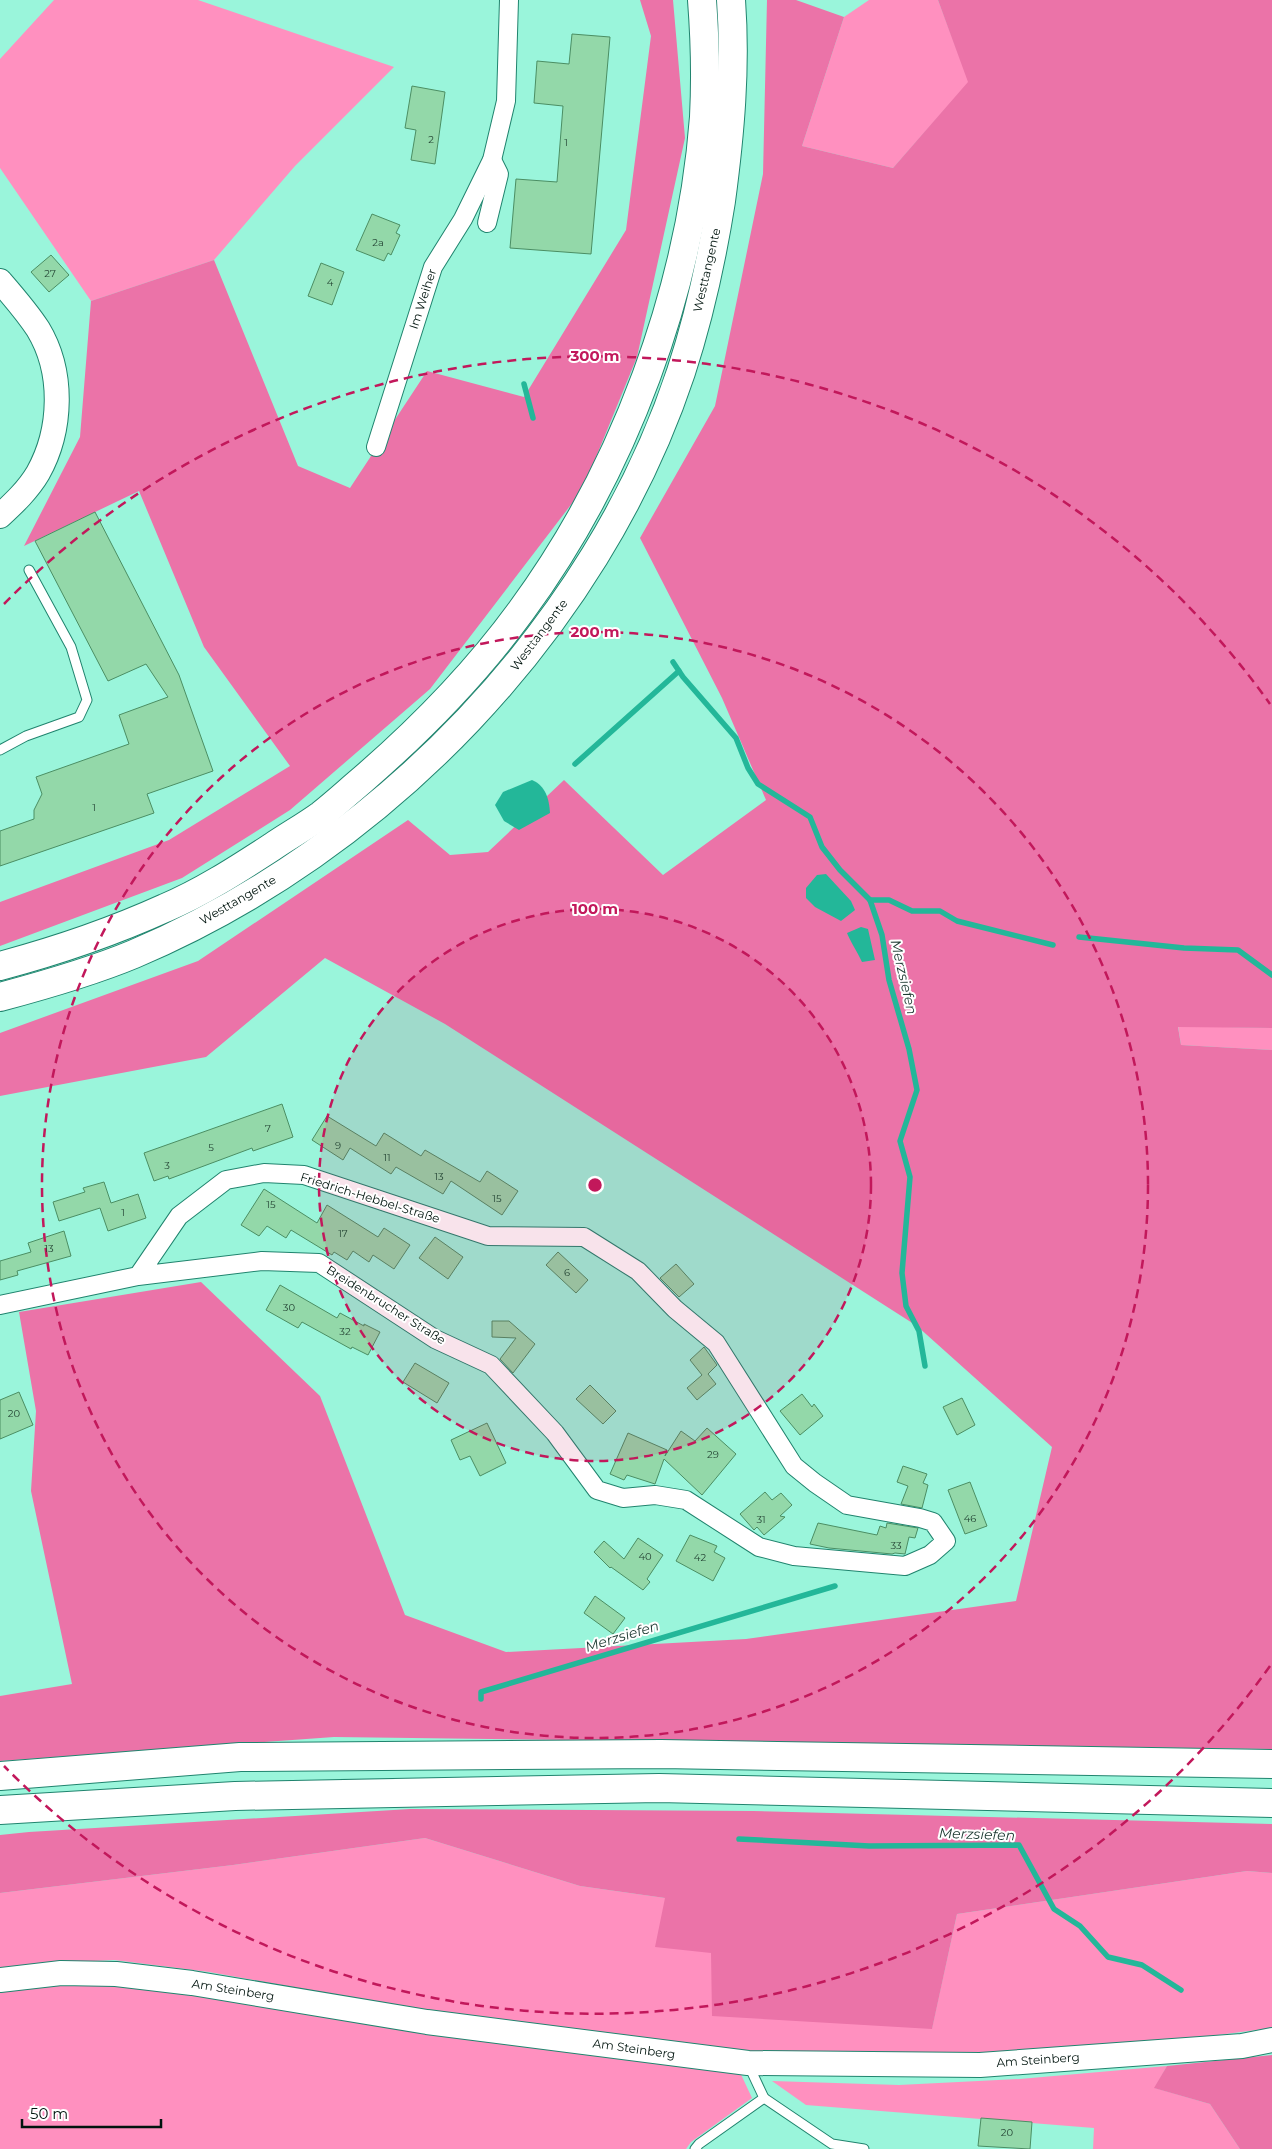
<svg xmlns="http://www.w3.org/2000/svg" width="1272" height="2149" font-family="Montserrat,sans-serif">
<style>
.green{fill:#ff90bf}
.forest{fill:#eb73a8}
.water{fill:#23b799}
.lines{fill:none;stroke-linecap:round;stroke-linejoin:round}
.stream{stroke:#23b799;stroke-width:5.5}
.building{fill:#93d8a9;stroke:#4b8e63}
.service-casing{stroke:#20846e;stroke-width:11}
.minor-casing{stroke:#20846e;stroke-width:20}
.secondary-casing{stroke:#20846e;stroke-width:26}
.trunk-casing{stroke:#20846e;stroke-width:30}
.motorway-casing{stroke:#20846e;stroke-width:30}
.service{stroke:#fff;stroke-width:9}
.minor{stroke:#fff;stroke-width:18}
.secondary{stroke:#fff;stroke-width:24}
.trunk{stroke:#fff;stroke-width:28}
.motorway{stroke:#fff;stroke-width:28}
.ring{fill:none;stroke:#c2185b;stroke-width:2.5;stroke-dasharray:9 6}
.labels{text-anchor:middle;stroke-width:4;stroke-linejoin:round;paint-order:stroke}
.number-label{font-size:10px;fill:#254535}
.street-label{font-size:12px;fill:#00140e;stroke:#fff}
.water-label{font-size:14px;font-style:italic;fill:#1c3831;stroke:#fff}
.centre{fill:#c2185b;stroke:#fff;stroke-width:2.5}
.ring-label{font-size:15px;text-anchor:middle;font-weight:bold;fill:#c2185b;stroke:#fff;stroke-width:4;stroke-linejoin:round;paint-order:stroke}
</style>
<rect width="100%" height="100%" fill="#9af5db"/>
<g class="green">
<polygon points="54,0 198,0 394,67 295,166 214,260 91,301 0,168 0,59"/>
<polygon points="869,0 938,0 969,82 893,168 802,146 844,17"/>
<polygon points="1178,1026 1272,1028 1272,1050 1181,1045"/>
<polygon points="425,1838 580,1886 665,1898 711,1953 932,2028 957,1914 1247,1871 1272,1873 1272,2028 1187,2039 975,2056 747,2053 438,2013 209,1972 114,1960 54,1963 0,1972 0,1893 233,1865"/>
<polygon points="121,1981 738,2068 752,2098 691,2142 686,2149 0,2149 0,1987"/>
<polygon points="1167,2066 1155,2088 1210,2104 1240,2149 1093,2149 1094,2128 806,2105 772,2081 899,2085 1020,2079"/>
</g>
<g class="forest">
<polygon points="640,0 673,0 685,138 637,357 583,489 430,689 290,810 182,878 0,946 0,902 169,840 290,766 204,647 139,491 24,546 80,437 91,301 214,260 298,466 350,488 427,371 524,397 626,230 651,36"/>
<polygon points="767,0 796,0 844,17 802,146 893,168 968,82 938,0 1272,0 1272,1028 1178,1027 1181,1045 1272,1050 1272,1749 334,1737 0,1761 0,1696 72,1684 31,1491 36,1411 19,1312 201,1282 320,1396 405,1615 506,1652 746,1639 1016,1601 1052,1447 917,1326 445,1024 325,958 206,1057 0,1096 0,1033 198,961 408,820 450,855 488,852 564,780 663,875 766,800 722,698 640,538 715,406 763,174"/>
<polygon points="410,1809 753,1811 1272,1824 1272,1873 1247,1871 957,1914 932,2029 712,2016 711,1953 655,1947 665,1898 580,1886 425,1838 233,1865 0,1893 0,1835 29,1832"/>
<polygon points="1272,2055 1272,2149 1240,2149 1210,2104 1154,2088 1167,2066"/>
</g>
<g class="water">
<path d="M532,780C546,786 549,799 550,813L519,830L504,821L495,805L503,792Z"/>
<polygon points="826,874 851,901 855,910 841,921 815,907 806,898 806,888 817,875"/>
<path d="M861,927L868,929L875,960L862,962C858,953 849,939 847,933Z"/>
</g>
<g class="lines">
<g class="stream">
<polyline points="524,384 533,418"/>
<polyline points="673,662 683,677 736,738 748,768 758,784 810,817 822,847 840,870 870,900 882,935 889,980 909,1049 917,1090 900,1141 910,1177 902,1273 906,1306 919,1331 925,1366"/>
<polyline points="575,764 679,671"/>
<polyline points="870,900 889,900 912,911 940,911 957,921 1053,945"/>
<polyline points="1079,937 1184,948 1238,950 1272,975"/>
<polyline points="481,1699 481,1692 835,1586"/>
<polyline points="739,1839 869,1846 1019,1845 1054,1909 1080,1926 1108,1957 1142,1965 1181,1990"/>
</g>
</g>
<g class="building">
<polygon points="572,34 610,37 591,254 510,248 516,179 557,182 563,106 534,103 537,61 569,64"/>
<polygon points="412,86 445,92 435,164 411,160 416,130 405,128"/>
<polygon points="372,214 400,225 396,233 400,235 391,255 388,253 384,261 356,250"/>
<polygon points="51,255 69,275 49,292 31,272"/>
<polygon points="321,263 344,272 332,305 308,296"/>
<polygon points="95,512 179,675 213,771 147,794 154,813 0,866 0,831 34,819 34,810 42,794 36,777 129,744 119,715 168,697 146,664 108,681 35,541"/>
<polygon points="282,1104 293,1137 253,1151 252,1148 169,1179 168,1176 154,1181 144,1153"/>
<polygon points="327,1116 376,1146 384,1133 421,1156 425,1150 480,1182 487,1171 518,1191 502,1215 451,1181 443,1194 396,1167 391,1174 350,1148 343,1160 312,1140"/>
<polygon points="104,1182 111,1203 138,1194 146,1218 108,1231 100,1208 59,1221 53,1202 85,1192 83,1188"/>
<polygon points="264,1189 317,1223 327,1205 378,1237 384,1228 410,1245 394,1269 373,1255 369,1262 353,1251 347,1260 334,1252 332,1255 291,1230 286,1238 267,1226 259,1236 241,1225"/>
<polygon points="64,1231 71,1256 17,1271 18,1275 0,1280 0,1261 31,1252 28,1243"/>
<polygon points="435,1237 463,1257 448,1279 419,1258"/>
<polygon points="558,1252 588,1280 576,1293 546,1265"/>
<polygon points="676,1264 694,1284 679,1297 660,1278"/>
<polygon points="280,1285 337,1318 340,1313 364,1326 364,1324 380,1332 368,1355 352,1347 351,1349 302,1322 298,1328 266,1310"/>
<polygon points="492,1321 509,1321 535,1344 513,1373 500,1359 516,1338 492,1337"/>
<polygon points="704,1347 717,1365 708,1374 716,1384 697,1400 687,1388 702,1375 690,1360"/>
<polygon points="415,1363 449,1383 437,1403 403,1382"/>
<polygon points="590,1385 616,1411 603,1424 576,1399"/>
<polygon points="19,1392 33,1425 0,1439 0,1400"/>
<polygon points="802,1394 812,1407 814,1404 823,1416 800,1435 780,1411"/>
<polygon points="962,1398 975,1425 957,1435 943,1407"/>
<polygon points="487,1423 506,1463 480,1476 470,1456 460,1460 451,1440"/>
<polygon points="707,1428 736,1454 702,1495 664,1459 655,1484 627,1475 624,1480 610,1474 628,1433 667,1450 665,1456 681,1431 695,1441"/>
<polygon points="903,1466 927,1474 923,1483 928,1485 922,1508 901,1504 908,1486 897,1482"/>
<polygon points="970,1482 987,1526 965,1534 948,1490"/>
<polygon points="765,1492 772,1500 781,1493 792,1505 780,1516 785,1517 764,1535 757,1527 754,1530 740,1514"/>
<polygon points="818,1523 877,1535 880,1526 886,1528 887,1523 918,1528 915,1538 909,1537 905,1554 895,1553 892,1554 829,1548 810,1544"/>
<polygon points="690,1535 717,1546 714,1552 725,1558 713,1581 676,1561"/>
<polygon points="638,1538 663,1555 647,1579 650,1582 643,1590 611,1567 610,1568 594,1552 604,1541 624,1559"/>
<polygon points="595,1596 625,1618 613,1634 584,1613"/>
<polygon points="981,2118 1032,2122 1030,2149 978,2146"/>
</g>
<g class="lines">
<g class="service-casing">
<g id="service">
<polyline points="0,750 26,736 79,717 87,700 71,647 29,570"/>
<polyline points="764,2098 832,2144 864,2149"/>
<polyline points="695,2149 699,2144 764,2098 749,2066"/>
</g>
</g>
<g class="minor-casing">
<g id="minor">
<polyline points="487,223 499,174 492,160"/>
<polyline points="376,447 433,267 463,219 492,160 506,101 509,0"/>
<polyline points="0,1305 138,1276 262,1261 319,1263 435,1339 491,1365 555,1433 597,1490 623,1498 655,1495 686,1500 759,1547 794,1556 905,1566 930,1555 946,1541 933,1522 920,1518 847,1505 815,1483 794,1466 716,1343 675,1309 638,1271 584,1237 488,1236 304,1175 264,1173 226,1180 179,1216 138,1276"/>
</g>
</g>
<g class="secondary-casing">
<g id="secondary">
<path d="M0,281C13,296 27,312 38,329C64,372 62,430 38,473C28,490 14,503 0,516"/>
<polyline points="0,1980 61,1973 116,1974 192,1983 427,2022 748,2063 980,2065 1242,2046 1272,2040"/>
</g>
</g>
<g class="trunk-casing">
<g id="trunk">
<path d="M0,966C56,951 112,932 165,908C203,892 238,869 272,847C288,836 306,826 321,815C335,804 348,792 361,781C420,730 475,674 521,611C624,471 691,290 704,117C706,78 705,39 702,0"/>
<path d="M0,997C45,985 91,972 134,954C382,849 596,628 681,372C699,317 712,258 721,201C730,134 736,68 731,0"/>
</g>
</g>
<g class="motorway-casing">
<g id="motorway">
<polyline points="0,1776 240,1757 661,1754 1272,1764"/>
<polyline points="0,1810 235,1796 659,1788 1272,1803"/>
</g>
</g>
<use href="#service" class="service"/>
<use href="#minor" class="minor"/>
<use href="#secondary" class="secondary"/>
<use href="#trunk" class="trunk"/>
<use href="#motorway" class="motorway"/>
</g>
<circle cx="595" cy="1185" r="276" fill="#c2185b" fill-opacity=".12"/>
<g class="ring">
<circle cx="595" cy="1185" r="276"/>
<circle cx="595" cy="1185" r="553"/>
<path d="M1270 1666A829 829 0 0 1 4 1766M4 604A829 829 0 0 1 1270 704"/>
</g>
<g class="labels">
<g class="number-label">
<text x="431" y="143">2</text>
<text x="566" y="146">1</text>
<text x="378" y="246">2a</text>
<text x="50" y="277">27</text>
<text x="330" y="286">4</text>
<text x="94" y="811">1</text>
<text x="268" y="1132">7</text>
<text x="338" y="1149">9</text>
<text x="211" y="1151">5</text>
<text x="387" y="1161">11</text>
<text x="167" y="1169">3</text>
<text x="439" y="1180">13</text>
<text x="497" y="1202">15</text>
<text x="271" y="1208">15</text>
<text x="123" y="1216">1</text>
<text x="343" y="1237">17</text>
<text x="49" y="1252">13</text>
<text x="567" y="1276">6</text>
<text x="289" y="1311">30</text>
<text x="345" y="1335">32</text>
<text x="14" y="1417">20</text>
<text x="713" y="1458">29</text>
<text x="970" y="1522">46</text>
<text x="761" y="1523">31</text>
<text x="896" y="1549">33</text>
<text x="645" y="1560">40</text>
<text x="700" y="1561">42</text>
<text x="1007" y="2136">20</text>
</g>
<g class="street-label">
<text transform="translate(707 270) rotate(-77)" y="4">Westtangente</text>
<text transform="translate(423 299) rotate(-72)" y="4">Im Weiher</text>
<text transform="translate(539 635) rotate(-53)" y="4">Westtangente</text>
<text transform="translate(238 900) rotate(-30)" y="4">Westtangente</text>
<text transform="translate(370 1198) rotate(17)" y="4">Friedrich-Hebbel-Straße</text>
<text transform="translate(386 1305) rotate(32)" y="4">Breidenbrucher Straße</text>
<text transform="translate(233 1990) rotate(9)" y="4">Am Steinberg</text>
<text transform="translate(634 2049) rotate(8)" y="4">Am Steinberg</text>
<text transform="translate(1038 2060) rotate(-4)" y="4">Am Steinberg</text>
</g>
<g class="water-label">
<text transform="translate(904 977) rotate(77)" y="5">Merzsiefen</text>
<text transform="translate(622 1636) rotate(-17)" y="5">Merzsiefen</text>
<text transform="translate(977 1834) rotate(2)" y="5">Merzsiefen</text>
</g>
</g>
<circle cx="595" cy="1185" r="8" class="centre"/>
<g class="ring-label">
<text x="595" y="361">300 m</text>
<text x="595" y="637">200 m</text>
<text x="595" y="914">100 m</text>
</g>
<path d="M22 2119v8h139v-8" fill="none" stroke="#00140e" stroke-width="2.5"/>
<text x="30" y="2119" font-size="15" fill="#00140e" stroke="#ffffff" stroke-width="4" paint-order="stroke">50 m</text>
</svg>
